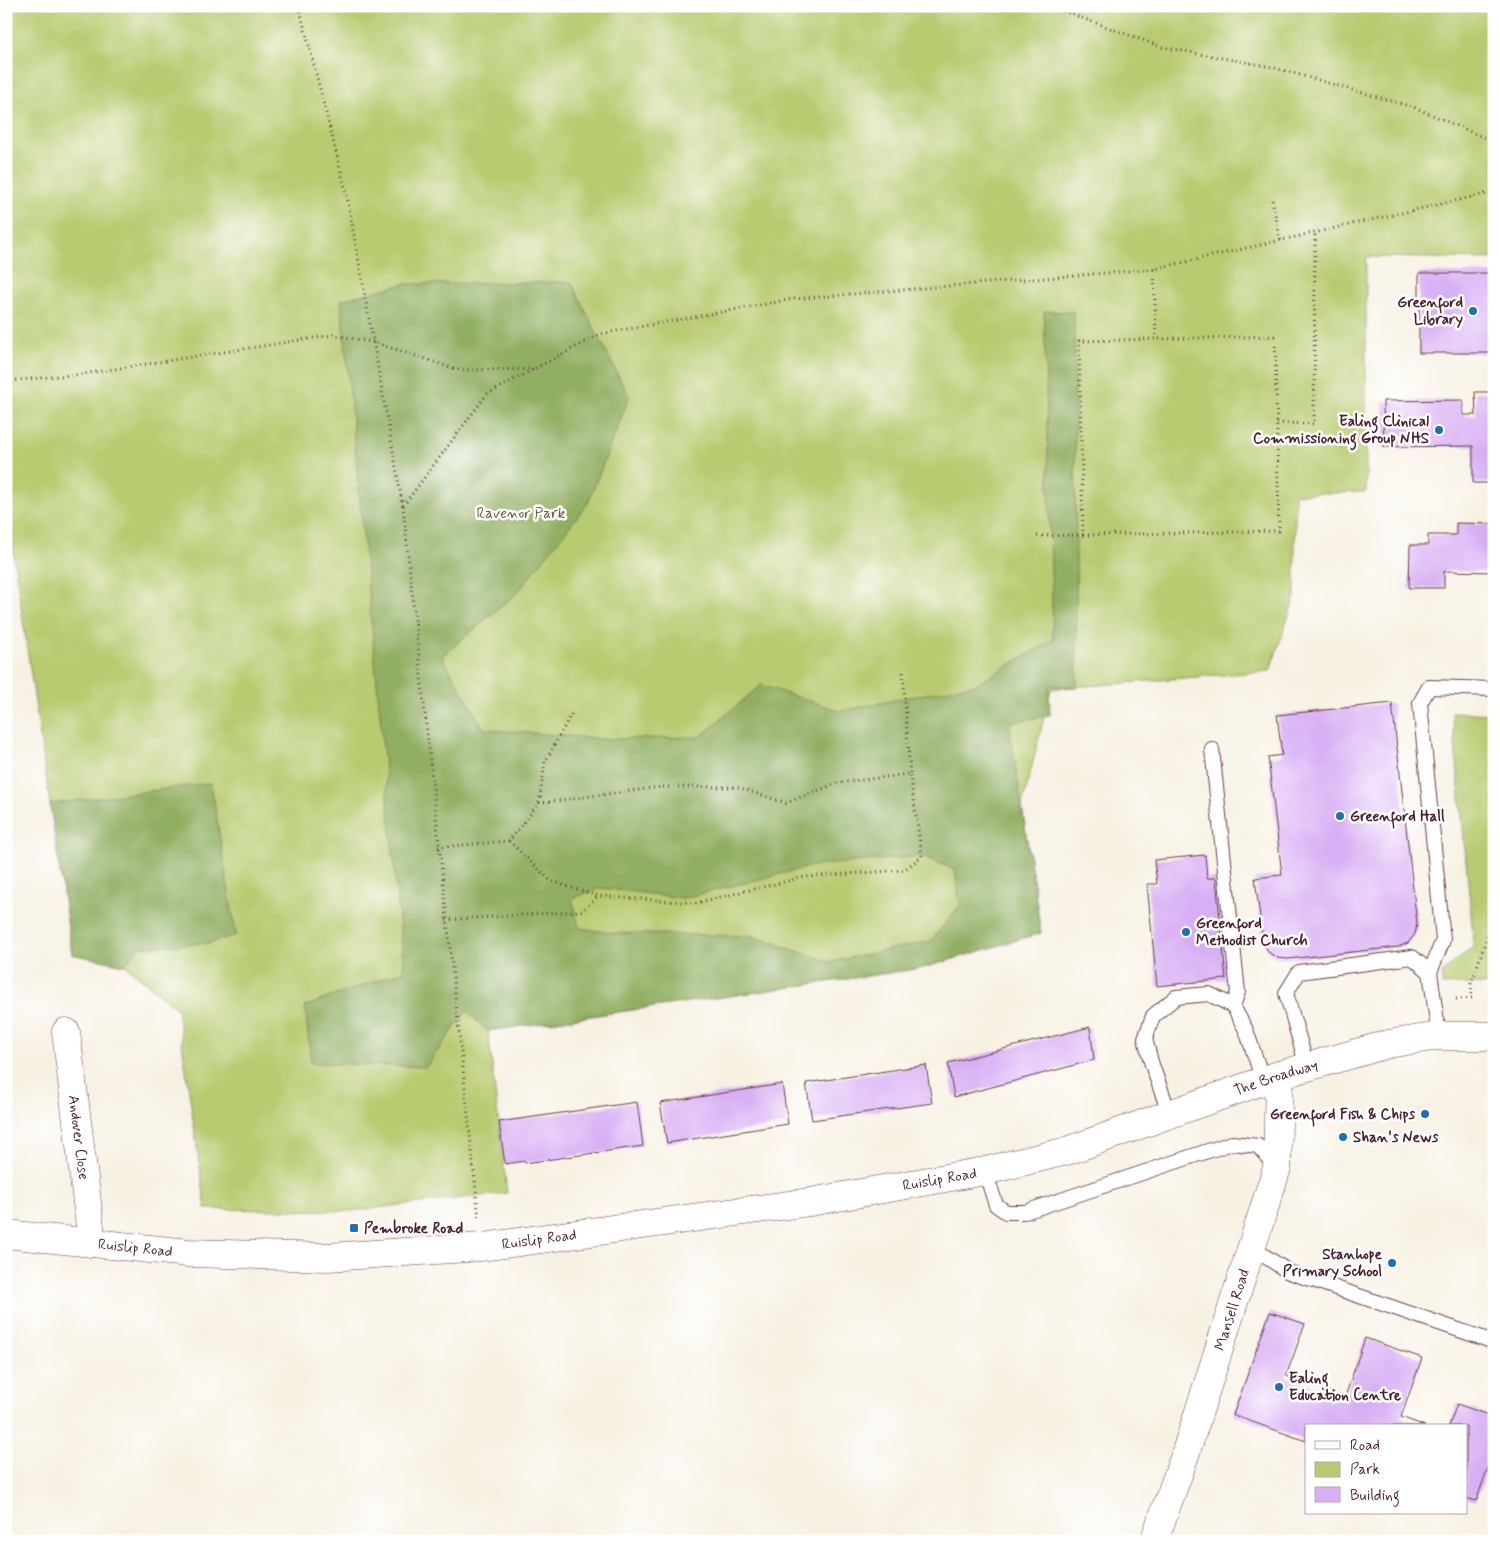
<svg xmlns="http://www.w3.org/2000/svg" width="1500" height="1547" font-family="Mynerve,sans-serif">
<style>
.green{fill:#b7cb6f;stroke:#80754d}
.forest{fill:#91af62;stroke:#6e6746;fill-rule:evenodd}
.building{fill:#d8aff4}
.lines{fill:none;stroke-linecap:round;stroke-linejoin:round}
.lane-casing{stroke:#643e46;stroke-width:16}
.street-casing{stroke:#643e46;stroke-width:29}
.secondary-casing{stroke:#643e46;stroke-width:29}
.path{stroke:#643e46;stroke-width:3;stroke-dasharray:1 4;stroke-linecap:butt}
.lane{stroke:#fff;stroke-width:14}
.street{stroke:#fff;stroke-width:28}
.secondary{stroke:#fff;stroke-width:28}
.poi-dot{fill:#1f6fb2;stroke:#fff;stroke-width:2}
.labels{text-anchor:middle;stroke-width:5;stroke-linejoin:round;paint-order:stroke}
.poi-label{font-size:15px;font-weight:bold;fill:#4a1f2b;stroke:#fff;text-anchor:start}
.park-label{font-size:15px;fill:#6b533f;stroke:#fff}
.street-label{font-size:15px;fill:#4a1f2b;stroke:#fff}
</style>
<rect width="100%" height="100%" fill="#fff"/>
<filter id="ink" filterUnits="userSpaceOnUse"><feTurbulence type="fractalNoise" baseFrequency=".02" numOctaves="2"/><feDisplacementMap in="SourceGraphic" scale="10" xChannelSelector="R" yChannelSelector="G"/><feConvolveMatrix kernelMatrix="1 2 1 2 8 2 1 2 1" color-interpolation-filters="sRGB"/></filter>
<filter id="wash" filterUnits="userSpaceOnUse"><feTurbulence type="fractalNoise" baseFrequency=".0096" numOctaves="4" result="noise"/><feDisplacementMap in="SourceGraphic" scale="20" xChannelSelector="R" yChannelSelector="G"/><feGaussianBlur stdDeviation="1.12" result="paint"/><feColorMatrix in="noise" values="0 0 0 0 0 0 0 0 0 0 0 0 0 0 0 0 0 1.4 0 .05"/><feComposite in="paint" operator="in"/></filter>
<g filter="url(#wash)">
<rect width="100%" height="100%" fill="#f7f1e2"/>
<g class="green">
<polygon points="6,6 1494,6 1494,259 1366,257 1366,492 1295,494 1295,597 1270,671 1051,689 1022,806 1041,933 923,968 488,1031 507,1193 351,1211 206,1209 177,1009 125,965 72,954 6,505"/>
<polygon points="1452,712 1494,714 1494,985 1471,984 1442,985 1442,973 1474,946"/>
</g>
<g class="forest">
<path d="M571,282L629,397L588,503L516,594L442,656L484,729L606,739L700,737L761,685L840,711L976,684L1053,640L1044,311L1074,312L1077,687L1049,686L1050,715L1009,723L1041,933L923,968L487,1031L467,1011L426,1067L311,1063L305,1006L404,971L341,300L404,284ZM922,856L955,870L960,905L931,941L830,962L753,936L614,933L579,928L572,898L601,888L684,898L812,866Z"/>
<polygon points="211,783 236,935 210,943 139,947 125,965 72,954 50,804"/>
</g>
<g id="blocks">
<g class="building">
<rect x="1419" y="273" width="75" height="80"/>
<polygon points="1475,392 1494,392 1494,483 1473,483 1473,446 1384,447 1383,401 1463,400 1463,415 1476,415"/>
<polygon points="1456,523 1494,524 1494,572 1444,571 1444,588 1409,588 1410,545 1428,545 1428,535 1456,535"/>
<polygon points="1392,703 1417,924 1415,934 1408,943 1398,947 1288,959 1278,958 1268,952 1263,941 1255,878 1282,875 1268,757 1282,755 1277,715"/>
<polygon points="1205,855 1207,878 1216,878 1226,979 1157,986 1147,884 1157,884 1154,860"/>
<polygon points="1090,1027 1094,1060 954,1097 948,1063"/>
<polygon points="926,1065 932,1103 812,1120 806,1083"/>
<polygon points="782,1084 788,1124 667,1143 660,1103"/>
<polygon points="637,1102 643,1146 525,1163 525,1161 505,1164 499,1122"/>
<polygon points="1270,1312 1305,1324 1286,1376 1345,1397 1365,1338 1422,1358 1401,1417 1425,1426 1306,1426 1306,1441 1233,1415"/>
<polygon points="1457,1404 1494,1417 1494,1451 1476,1501 1466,1498 1466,1426 1449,1426"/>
</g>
</g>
</g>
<g filter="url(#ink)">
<use href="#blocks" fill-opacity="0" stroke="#643e46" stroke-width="1"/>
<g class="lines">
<g class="lane-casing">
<g id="lane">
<polyline points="1212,749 1238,992 1233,1006"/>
<polyline points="1430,972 1443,940 1420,703 1429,687 1494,689"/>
<polyline points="1307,1066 1286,993 1299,972 1412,957 1430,972 1439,1036"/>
<polyline points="1170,1115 1152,1065 1145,1039 1153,1016 1176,997 1209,994 1233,1006 1246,1030 1263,1080"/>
<polyline points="985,1171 996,1205 1006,1212 1025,1212 1232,1143 1258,1146 1275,1166"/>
<polyline points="1251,1247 1289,1272 1494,1342"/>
</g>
</g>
<g class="street-casing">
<g id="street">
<path id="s1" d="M66,1032L92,1243"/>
<path id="s2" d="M1154,1541L1184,1458L1277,1168L1279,1075"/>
</g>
</g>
<g class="secondary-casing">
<g id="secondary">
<path id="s3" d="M6,1234L189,1253L328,1257L482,1247L810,1202L985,1171L1067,1151L1279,1075L1388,1044L1439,1036H1494"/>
</g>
</g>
<g class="path">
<polyline points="299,6 347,196 403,507 479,1219"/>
<polyline points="1049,6 1162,47 1272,67 1416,108 1494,142"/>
<polyline points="1272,200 1281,241"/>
<polyline points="1154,269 1156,339"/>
<polygon points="1275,336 1279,531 1083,535 1079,341"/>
<polyline points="6,381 82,374 333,335 373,342 459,370 534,369"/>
<polyline points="1277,423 1314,424 1315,233"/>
<polyline points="403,506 487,394 600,334 793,299 1154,269 1494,192"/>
<polyline points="1037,536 1083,535"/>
<polyline points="539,803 661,787 737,787 786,803 837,783 910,774 903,672"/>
<polyline points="509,841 551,881 598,896 696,903 804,877 904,870 922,856 910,774"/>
<polyline points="438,847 509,841 539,803 545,762 573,711"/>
<polyline points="446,920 582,911 598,896"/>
<polyline points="1456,999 1472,998 1471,984 1494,917"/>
</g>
<use href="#lane" class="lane"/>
<use href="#street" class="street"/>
<use href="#secondary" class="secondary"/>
</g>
</g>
<g class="poi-dot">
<circle cx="1473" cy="311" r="5"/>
<circle cx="1439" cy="430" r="5"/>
<circle cx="1340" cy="816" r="5"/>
<circle cx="1186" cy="932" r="5"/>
<circle cx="1425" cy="1114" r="5"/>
<circle cx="1343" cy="1137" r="5"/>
<rect x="349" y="1223" width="10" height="10" rx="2.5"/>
<circle cx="1392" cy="1263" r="5"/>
<circle cx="1279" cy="1387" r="5"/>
</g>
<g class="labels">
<g class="poi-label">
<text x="1463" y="307" text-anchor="end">Greenford<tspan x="1463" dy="17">Library</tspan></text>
<text x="1429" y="426" text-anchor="end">Ealing Clinical<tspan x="1429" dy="17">Commissioning Group NHS</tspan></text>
<text x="1350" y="821">Greenford Hall</text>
<text x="1196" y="928">Greenford<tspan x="1196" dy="17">Methodist Church</tspan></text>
<text x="1415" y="1119" text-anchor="end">Greenford Fish &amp; Chips</text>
<text x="1353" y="1142">Shan's News</text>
<text x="364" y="1233">Pembroke Road</text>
<text x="1382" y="1259" text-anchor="end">Stanhope<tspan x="1382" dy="17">Primary School</tspan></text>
<text x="1289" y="1383">Ealing<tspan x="1289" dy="17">Education Centre</tspan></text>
</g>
<g class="park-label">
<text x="521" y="518">Ravenor Park</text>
</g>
<g class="street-label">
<text dy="5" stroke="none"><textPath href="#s3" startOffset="1292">The Broadway</textPath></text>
<text dy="5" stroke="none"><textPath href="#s1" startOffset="106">Andover Close</textPath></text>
<text dy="5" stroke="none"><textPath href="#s3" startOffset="940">Ruislip Road</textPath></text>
<text dy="5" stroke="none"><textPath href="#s3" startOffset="535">Ruislip Road</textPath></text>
<text dy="5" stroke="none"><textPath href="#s3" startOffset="130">Ruislip Road</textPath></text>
<text dy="5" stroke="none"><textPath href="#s2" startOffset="244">Mansell Road</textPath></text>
</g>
</g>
<rect width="1500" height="1547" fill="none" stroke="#fff" stroke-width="25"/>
<rect x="1305" y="1424" width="162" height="90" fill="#ffffff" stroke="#b7a5aa"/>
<rect x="1315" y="1441" width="25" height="8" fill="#ffffff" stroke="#b7a5aa"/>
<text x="1350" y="1450" font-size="15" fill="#4a1f2b">Road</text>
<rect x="1315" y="1462" width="25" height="15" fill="#b7cb6f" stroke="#b7a5aa"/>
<text x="1350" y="1474" font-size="15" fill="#4a1f2b">Park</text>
<rect x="1315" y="1487" width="25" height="15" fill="#d8aff4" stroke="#b7a5aa"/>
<text x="1350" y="1500" font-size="15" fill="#4a1f2b">Building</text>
</svg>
